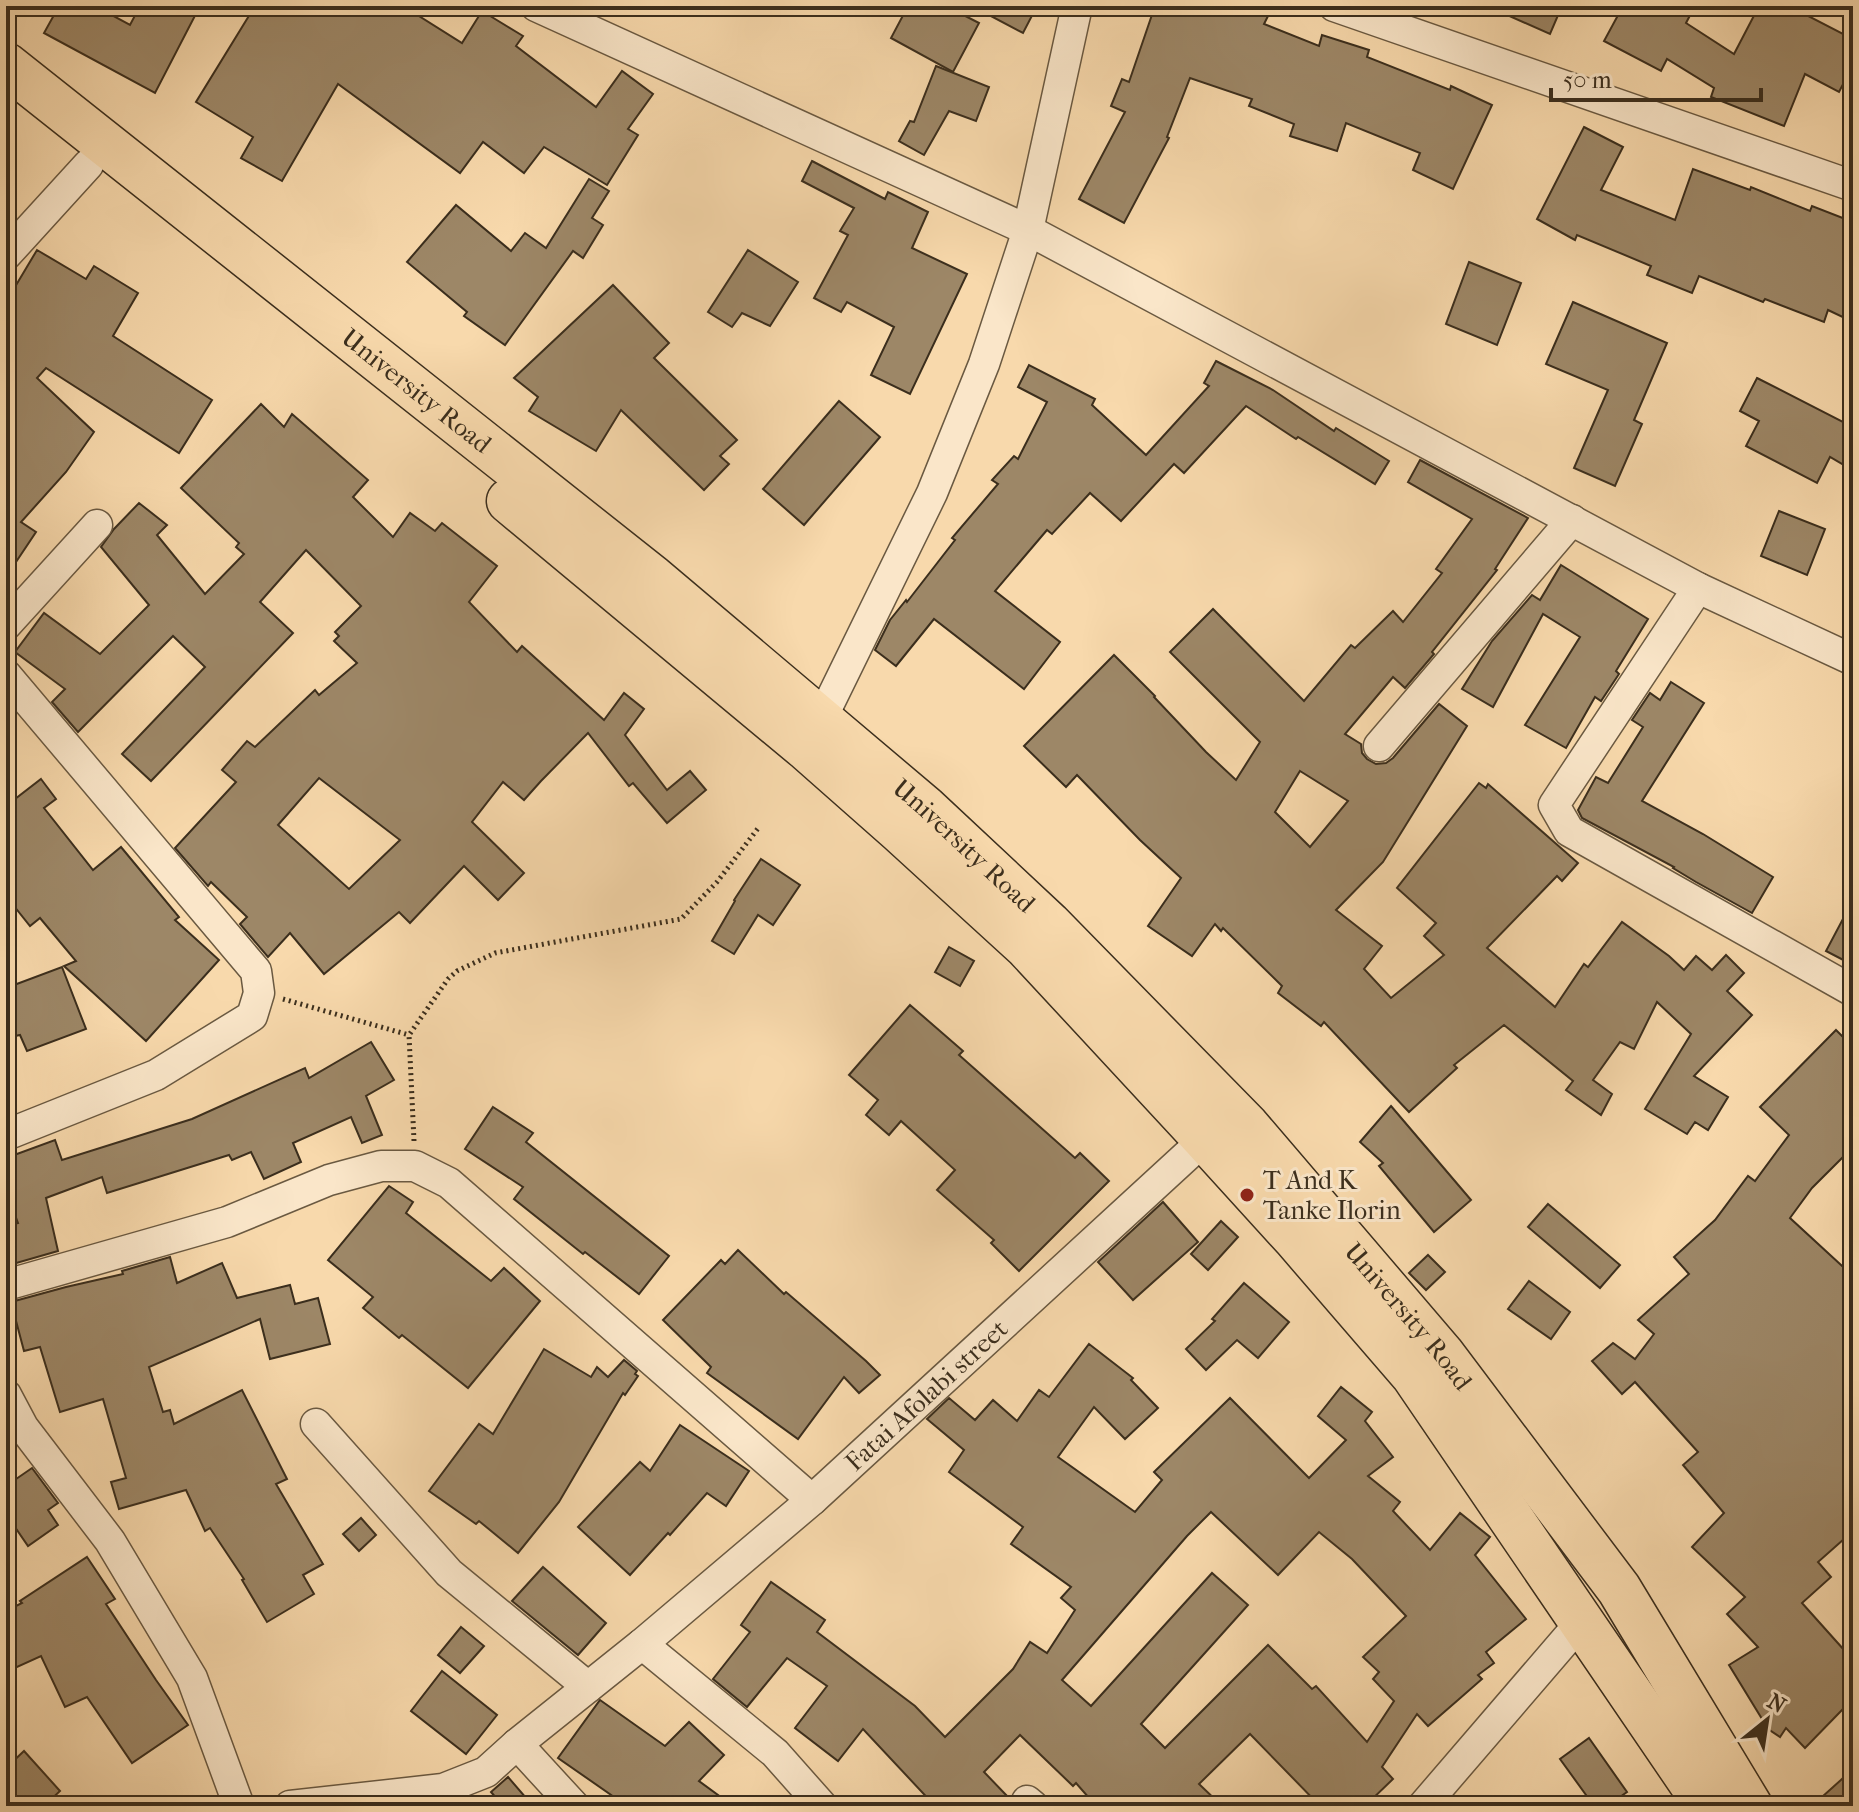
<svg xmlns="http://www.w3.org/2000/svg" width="1859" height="1812" font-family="'IM FELL French Canon',serif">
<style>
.building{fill:#9d8767;stroke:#3b2e1d;stroke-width:2;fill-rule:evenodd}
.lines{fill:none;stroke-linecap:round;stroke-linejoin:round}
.minor-casing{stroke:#6a5941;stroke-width:33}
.primary-casing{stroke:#3b2e1d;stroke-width:47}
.path{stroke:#3b2e1d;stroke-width:5;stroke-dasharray:2 4;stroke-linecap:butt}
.minor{stroke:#fae6c9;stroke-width:30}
.primary{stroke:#f8d9ac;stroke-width:44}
.poi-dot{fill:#8f2418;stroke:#fae6c9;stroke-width:3}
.labels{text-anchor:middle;stroke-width:6;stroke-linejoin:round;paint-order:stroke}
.street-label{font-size:26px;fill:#3b2e1d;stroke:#fae6c9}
.poi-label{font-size:26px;fill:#3b2e1d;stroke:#fae6c9;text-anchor:start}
</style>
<rect width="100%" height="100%" fill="#f8d9ac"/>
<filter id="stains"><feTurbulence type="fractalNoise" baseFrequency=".0025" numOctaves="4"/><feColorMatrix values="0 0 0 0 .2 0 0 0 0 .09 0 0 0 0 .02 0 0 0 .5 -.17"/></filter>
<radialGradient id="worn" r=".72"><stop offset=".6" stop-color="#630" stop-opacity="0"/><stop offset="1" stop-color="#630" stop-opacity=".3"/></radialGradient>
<g class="building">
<polygon points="59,6 95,6 130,25 140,6 200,6 155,93 44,33"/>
<polygon points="255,6 403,6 462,43 482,11 523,36 516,46 596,107 622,71 653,94 628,129 638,135 607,185 544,147 524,173 483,142 460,173 338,84 282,181 241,158 253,137 196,102"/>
<polygon points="908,6 946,6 979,23 953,72 891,38"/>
<polygon points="972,6 1037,6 1023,33"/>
<polygon points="1155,6 1273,6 1264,24 1319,46 1322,35 1369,50 1367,57 1450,90 1451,86 1492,105 1453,189 1413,170 1420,153 1346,123 1337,151 1290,136 1294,124 1249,106 1252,99 1190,78 1167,137 1169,138 1124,223 1079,199 1125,112 1111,106 1122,79 1129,82"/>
<polygon points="1487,6 1562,6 1550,34"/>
<polygon points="1623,6 1695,6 1686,23 1734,54 1759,6 1789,6 1853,39 1853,65 1839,92 1805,74 1784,126 1711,97 1714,88 1667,59 1661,71 1604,41"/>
<polygon points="936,66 989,87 976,121 949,111 924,155 899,141 910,121 914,122"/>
<polygon points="1584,127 1623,147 1601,190 1675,220 1693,169 1750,190 1751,187 1810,211 1812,206 1853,222 1853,322 1828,310 1824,322 1765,299 1763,302 1699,276 1692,293 1647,275 1651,266 1577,235 1575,240 1537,219"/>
<polygon points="812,161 885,199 888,192 928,212 912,248 967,274 910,394 871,375 894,327 847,302 841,312 814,298 848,235 840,231 854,208 802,181"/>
<polygon points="589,179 609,191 592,218 603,225 583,258 573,251 505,345 464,316 467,312 407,262 456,205 511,251 525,233 546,248"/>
<polygon points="37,250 86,279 94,266 138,293 113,336 212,400 179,453 46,368 37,378 94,432 66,472 21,522 36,532 6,577 6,302"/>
<polygon points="748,250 798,282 770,326 742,313 732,327 708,312"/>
<polygon points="1469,262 1521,283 1497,345 1446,324"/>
<polygon points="613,285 669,343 654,358 737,440 720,456 729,464 704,490 621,410 596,451 529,411 538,397 514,378"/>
<polygon points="1573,302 1667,343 1634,420 1642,424 1615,486 1574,468 1608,390 1546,364"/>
<polygon points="1216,361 1273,390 1334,431 1336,428 1389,461 1375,484 1298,437 1296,439 1246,406 1184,473 1174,464 1121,521 1090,493 1052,534 1047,530 995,591 1060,642 1024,689 934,619 896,666 875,650 890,620 906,600 907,602 955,540 952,538 998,484 992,480 1014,456 1018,459 1047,402 1018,387 1029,365 1095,399 1092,405 1146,455 1209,386 1204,383"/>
<polygon points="1757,378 1853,427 1853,448 1844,465 1830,457 1817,483 1746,446 1759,421 1740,411"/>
<polygon points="839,401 880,437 804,525 763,489"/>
<path d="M261,404L284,427L292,414L368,480L353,497L393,537L410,513L435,531L442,523L497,566L469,602L517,652L522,646L604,720L624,693L644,709L625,735L667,790L690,771L706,790L667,823L633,783L629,786L588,733L541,781L524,800L503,782L472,822L524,873L498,900L464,866L410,923L399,912L324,974L290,933L268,957L240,924L247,917L211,882L208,886L175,848L236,782L222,770L247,741L255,747L315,690L319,695L357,663L334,641L339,636L335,632L361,606L306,550L260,602L293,633L151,781L122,754L205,667L173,636L78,732L52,702L65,689L15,652L44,613L100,654L149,605L101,547L114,529L139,503L167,525L157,535L205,594L244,554L236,547L239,543L181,488ZM319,778L400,840L349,889L278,825Z"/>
<path d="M1420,460L1528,518L1495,569L1497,570L1432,652L1434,654L1405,688L1393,677L1345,734L1361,744L1362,753L1367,759L1376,764L1386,763L1393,758L1439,704L1467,726L1383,862L1336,910L1382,946L1364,969L1391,998L1444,955L1424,936L1436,923L1397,888L1479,783L1486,788L1488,784L1578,863L1562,881L1557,876L1487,948L1555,1007L1584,964L1588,967L1622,922L1669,956L1684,970L1696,956L1712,970L1726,955L1744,973L1727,991L1752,1015L1694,1076L1728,1097L1708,1130L1695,1122L1687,1134L1645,1109L1691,1034L1657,1002L1634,1049L1620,1042L1593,1080L1612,1094L1601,1115L1566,1090L1573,1081L1504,1025L1454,1065L1457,1068L1409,1112L1324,1022L1321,1026L1278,993L1282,986L1223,928L1221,931L1215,924L1192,956L1148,926L1181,878L1140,840L1077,775L1066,787L1024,746L1114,655L1155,696L1154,697L1206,752L1236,780L1260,742L1170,652L1213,609L1304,701L1351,645L1355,648L1393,611L1403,622L1442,573L1436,569L1472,519L1408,482ZM1300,771L1348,801L1310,847L1275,812Z"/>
<polygon points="1779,511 1825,529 1807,575 1761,556"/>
<polygon points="1561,565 1648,619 1616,671 1619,674 1601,701 1595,697 1566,748 1525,725 1580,637 1543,614 1493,707 1462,689 1492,641 1532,595 1540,600"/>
<polygon points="1671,682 1704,703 1642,801 1703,834 1773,877 1752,913 1696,882 1673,868 1674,867 1582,818 1578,810 1596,777 1608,783 1643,727 1632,720 1650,693 1660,700"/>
<polygon points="41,779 56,799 44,808 93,870 121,847 179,917 175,920 219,960 146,1041 64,966 76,961 40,918 30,926 6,896 6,806"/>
<polygon points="761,859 800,885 773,925 758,915 734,954 712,941 735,901 734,900"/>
<polygon points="1853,900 1853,965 1826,951"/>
<polygon points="949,947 974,961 960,986 935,972"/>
<polygon points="62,967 86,1029 27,1051 20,1035 6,1038 6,988"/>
<polygon points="910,1005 963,1051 959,1055 1075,1158 1080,1153 1109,1181 1019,1271 991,1243 994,1240 937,1190 955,1170 901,1121 889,1135 866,1115 878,1100 849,1075"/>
<polygon points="1836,1030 1853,1047 1853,1147 1812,1188 1790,1218 1853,1276 1853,1531 1818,1562 1831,1577 1802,1603 1853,1660 1853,1721 1842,1710 1805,1748 1786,1728 1780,1737 1759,1723 1762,1719 1729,1665 1758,1647 1727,1614 1745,1597 1692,1547 1724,1513 1683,1465 1698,1452 1635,1382 1622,1394 1592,1361 1613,1343 1635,1359 1654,1334 1638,1320 1689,1274 1674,1257 1715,1220 1748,1176 1755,1181 1789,1135 1760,1107"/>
<polygon points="371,1042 394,1080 366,1096 382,1135 362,1143 351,1117 293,1143 301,1162 264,1179 251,1152 232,1160 229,1155 107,1193 102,1177 46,1198 58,1251 6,1266 6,1226 18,1223 6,1191 6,1158 55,1140 62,1160 192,1119 305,1068 309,1078"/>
<polygon points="1391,1106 1471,1200 1434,1232 1379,1166 1383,1163 1360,1142"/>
<polygon points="493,1107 533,1133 526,1142 669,1256 639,1294 585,1252 583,1254 514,1199 523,1187 465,1149"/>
<polygon points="389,1186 413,1202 406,1213 491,1281 504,1268 540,1301 468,1388 402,1335 399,1338 363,1308 373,1297 328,1260"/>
<polygon points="1163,1202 1198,1242 1133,1300 1098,1262"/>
<polygon points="1548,1204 1620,1265 1600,1288 1528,1227"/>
<polygon points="1221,1221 1238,1237 1208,1270 1191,1254"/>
<polygon points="738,1250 784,1294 786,1292 866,1361 880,1375 859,1393 844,1377 798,1439 707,1373 711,1367 663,1320 721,1260 725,1264"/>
<polygon points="1428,1255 1445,1272 1426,1290 1409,1273"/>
<polygon points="170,1257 177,1283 222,1263 237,1298 290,1285 295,1304 318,1298 330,1344 270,1359 260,1319 149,1367 163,1412 170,1410 174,1424 242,1390 287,1479 276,1484 323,1564 303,1575 314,1594 267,1622 242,1580 244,1579 210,1528 205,1531 186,1490 119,1509 111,1482 126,1478 103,1399 60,1412 40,1347 24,1351 11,1302 66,1287 123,1274 122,1271"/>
<polygon points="1529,1281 1570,1312 1551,1339 1508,1309"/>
<polygon points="1244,1283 1289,1322 1258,1358 1237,1340 1206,1370 1186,1349 1215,1321 1212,1319"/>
<path d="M1089,1344L1133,1378L1131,1380L1158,1408L1125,1439L1094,1407L1058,1457L1135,1512L1162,1480L1154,1472L1230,1398L1309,1478L1346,1440L1318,1416L1341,1387L1372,1412L1365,1421L1393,1457L1368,1476L1400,1502L1393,1511L1430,1550L1460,1513L1490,1537L1475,1555L1526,1619L1486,1652L1494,1663L1478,1675L1482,1679L1458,1700L1428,1726L1417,1714L1382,1767L1393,1779L1365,1806H1320L1250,1734L1199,1784L1222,1806H1096L1076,1783L1073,1786L1020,1735L984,1772L1009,1798L1010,1806H935L863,1729L838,1761L795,1728L827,1686L787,1658L747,1707L713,1679L750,1632L741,1625L771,1582L825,1620L817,1632L915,1706L945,1737L1013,1669L1030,1642L1047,1653L1075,1610L1061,1598L1071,1587L1011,1544L1023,1527L949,1472L964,1450L927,1419L949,1398L975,1420L993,1400L1017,1421L1039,1390L1049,1397ZM1211,1512L1278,1575L1319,1532L1352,1559L1406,1616L1363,1657L1379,1672L1373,1679L1394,1701L1367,1742L1316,1686L1312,1689L1268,1645L1165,1748L1141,1724L1248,1605L1212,1573L1091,1706L1062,1680L1187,1536Z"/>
<polygon points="544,1349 591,1377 597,1367 608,1377 624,1360 637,1371 635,1374 638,1376 625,1395 623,1393 559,1502 518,1553 479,1521 476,1524 429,1491 479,1424 493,1434"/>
<polygon points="680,1425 749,1471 726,1506 707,1493 670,1535 668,1533 630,1575 578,1527 640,1462 650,1471"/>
<polygon points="32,1468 58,1503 48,1510 58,1525 28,1546 6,1514 6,1486"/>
<polygon points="361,1518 376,1535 359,1551 343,1534"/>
<polygon points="87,1557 115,1599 106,1604 156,1680 188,1725 132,1763 87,1697 65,1707 41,1656 6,1672 6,1611 22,1603 20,1601"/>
<polygon points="543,1567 606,1623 578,1655 512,1601"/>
<polygon points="461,1627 484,1646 460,1673 438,1655"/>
<polygon points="442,1671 497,1715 466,1754 411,1711"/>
<polygon points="600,1700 665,1746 689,1722 724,1755 699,1781 733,1806 627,1806 558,1758"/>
<polygon points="1589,1738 1627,1792 1607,1806 1594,1806 1560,1759"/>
<polygon points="24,1751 60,1791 44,1806 6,1806 6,1768"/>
<polygon points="508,1777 533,1806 503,1806 491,1792"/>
<polygon points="1842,1779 1853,1791 1853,1806 1812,1806"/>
</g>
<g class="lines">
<g class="minor-casing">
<g id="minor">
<polyline points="536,6 1028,230 1698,588 1853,660"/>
<polyline points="1334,6 1853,186"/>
<polyline points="6,255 88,165"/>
<polyline points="1698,588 1554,805 1569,831 1853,991"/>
<polyline points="6,625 97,525"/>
<polyline points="6,675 256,971 259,993 252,1016 156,1075 6,1135"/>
<polyline points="814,734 932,493 984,364 1028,230 1077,6"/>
<polyline points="1379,746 1572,520"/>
<polyline points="6,1285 227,1222 329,1180 381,1166 415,1166 449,1183 812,1500"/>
<polyline points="6,1395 23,1427 110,1541 192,1678 239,1806"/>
<polyline points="316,1424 449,1573 588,1687"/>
<polyline points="642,1644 775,1753 822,1806"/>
<polyline points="517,1744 574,1806"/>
<polyline points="1027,1801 1033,1806"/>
<path id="s1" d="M290,1806L443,1789L486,1772L517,1744L642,1644L812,1500L1205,1139"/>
<polyline points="1423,1806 1582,1621"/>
</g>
</g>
<g class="primary-casing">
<g id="primary">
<path id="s2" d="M6,65L653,578L925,808L1049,924L1247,1126L1442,1354L1619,1589L1750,1806"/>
<polyline points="509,501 806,748 900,831 1027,947 1205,1139 1295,1238 1414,1376 1707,1806"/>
</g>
</g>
<g class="path">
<polyline points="283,999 409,1035"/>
<polyline points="414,1141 409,1035 448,979 457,971 495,953 681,919 717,882 759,827"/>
</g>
<use href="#minor" class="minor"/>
<use href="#primary" class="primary"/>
</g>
<circle class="poi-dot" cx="1247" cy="1195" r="8"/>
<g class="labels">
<g class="street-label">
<text dy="9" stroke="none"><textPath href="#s2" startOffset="524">University Road</textPath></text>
<text dy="9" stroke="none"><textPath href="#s2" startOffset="1236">University Road</textPath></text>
<text dy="9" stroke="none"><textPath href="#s2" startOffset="1884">University Road</textPath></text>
<text dy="9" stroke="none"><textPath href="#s1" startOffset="780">Fatai Afolabi street</textPath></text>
</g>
<g class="poi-label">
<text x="1263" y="1189">T And K<tspan x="1263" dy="30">Tanke Ilorin</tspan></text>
</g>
</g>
<rect width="1859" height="1812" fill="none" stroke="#f8d9ac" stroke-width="32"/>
<rect x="8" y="8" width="1843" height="1796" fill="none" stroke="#3b2e1d" stroke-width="4"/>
<rect x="16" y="16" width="1827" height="1780" fill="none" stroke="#3b2e1d" stroke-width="2"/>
<g transform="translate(1767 1720) rotate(30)" stroke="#fae6c9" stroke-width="6" paint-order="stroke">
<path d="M0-6L14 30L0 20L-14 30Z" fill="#3b2e1d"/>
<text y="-12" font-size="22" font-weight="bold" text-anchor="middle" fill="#3b2e1d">N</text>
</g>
<path d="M1551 88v12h210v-12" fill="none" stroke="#3b2e1d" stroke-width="4"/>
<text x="1563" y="88" font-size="24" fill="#3b2e1d" stroke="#fae6c9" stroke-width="6" paint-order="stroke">50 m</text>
<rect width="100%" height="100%" filter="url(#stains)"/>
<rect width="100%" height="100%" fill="url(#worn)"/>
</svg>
